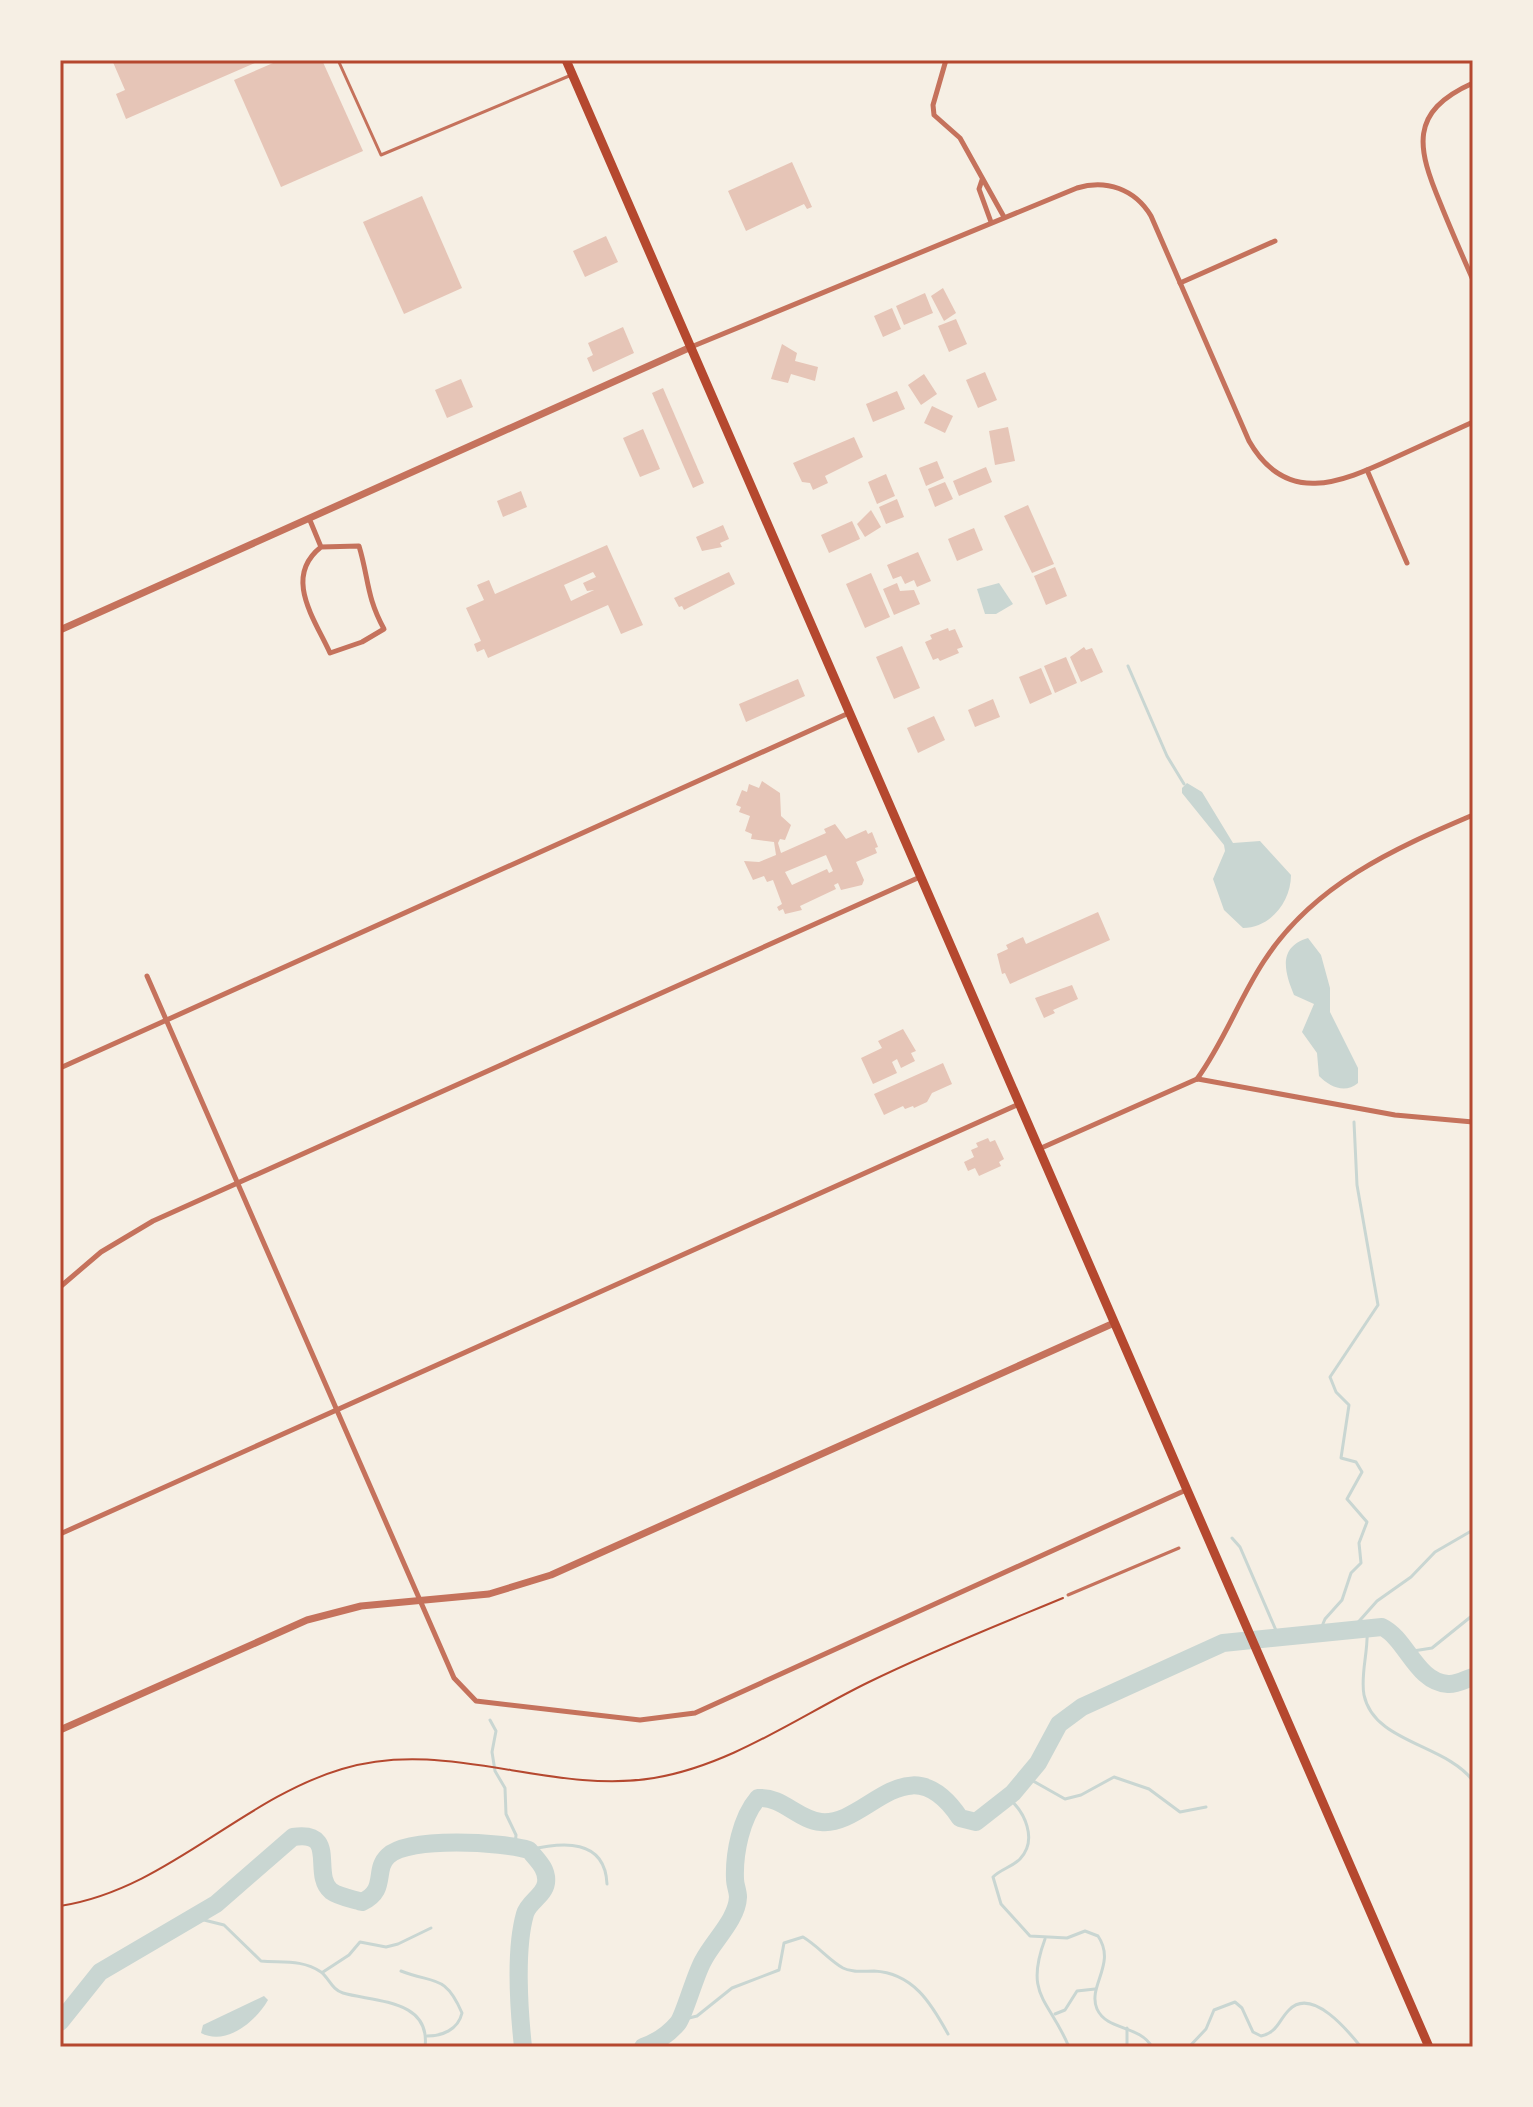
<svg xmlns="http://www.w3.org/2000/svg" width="1533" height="2107" font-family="'Noto Sans',sans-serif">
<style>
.water{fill:#c9d6d2}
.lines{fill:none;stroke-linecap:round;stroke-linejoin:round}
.stream{stroke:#c9d6d2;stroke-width:3}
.river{stroke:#c9d6d2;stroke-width:18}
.building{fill:#e6c5b7;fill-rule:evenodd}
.path{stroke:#b5482f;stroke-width:2}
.service{stroke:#c5725c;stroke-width:3}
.minor{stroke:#c5725c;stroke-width:5}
.tertiary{stroke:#c5725c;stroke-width:7}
.primary{stroke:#b5482f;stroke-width:9}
.neatline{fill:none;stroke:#b5482f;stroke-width:3}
</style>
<rect width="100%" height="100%" fill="#f6efe4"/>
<g class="water">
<polygon points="999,583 1013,604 996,614 985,614 977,589"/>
<path d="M1187,783L1202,792L1233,843L1260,841L1291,875C1291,902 1270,928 1243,928L1224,910L1213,879L1225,851L1224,845L1182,793V788Z"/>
<path d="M1308,938L1321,955L1330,988V1012L1358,1068V1083C1345,1094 1330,1087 1319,1076L1317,1053L1302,1032L1314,1004L1294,995C1284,971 1278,947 1308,938Z"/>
<path d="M264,1996L268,2000C255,2023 225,2046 201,2033L203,2025Z"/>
</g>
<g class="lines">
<g class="stream">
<polyline points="1128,666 1167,756 1184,784"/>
<polyline points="1232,1538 1240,1547 1278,1635"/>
<path d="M1367,1627C1369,1650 1360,1674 1364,1695C1374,1743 1446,1744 1473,1781"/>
<polyline points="1353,1628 1377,1601 1411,1577 1435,1552 1473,1530"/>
<polyline points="1320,1631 1325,1619 1342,1600 1351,1573 1361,1563 1359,1543 1367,1522 1347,1499 1362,1472 1356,1462 1341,1458 1349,1405 1336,1392 1330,1377 1378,1305 1357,1185 1354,1122"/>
<polyline points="1407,1652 1432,1648 1473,1615"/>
<polyline points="490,1720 496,1731 492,1752 495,1771 505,1788 506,1814 516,1835 515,1846"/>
<polyline points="1026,1777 1065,1799 1081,1795 1114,1777 1149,1789 1180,1812 1206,1807"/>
<path d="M1007,1797C1025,1811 1038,1840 1020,1859C1012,1867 1001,1869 993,1877L1001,1904L1030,1936L1067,1938L1085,1931L1098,1936C1117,1964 1087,1986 1097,2009C1107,2031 1140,2025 1152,2047"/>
<path d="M529,1850C562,1842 605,1838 607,1884"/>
<path d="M192,1917L224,1925L261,1961C281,1963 302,1959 321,1972C329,1978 332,1990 343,1993C374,2002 431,1999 425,2047"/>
<path d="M1045,1939C1024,1996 1049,1999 1069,2047"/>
<path d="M401,1971C433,1984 445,1973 462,2013C458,2030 442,2036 427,2036"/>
<polyline points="323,1972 349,1955 360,1942 386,1947 398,1944 431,1928"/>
<polyline points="1055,2014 1065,2010 1077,1991 1095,1989"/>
<path d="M681,2020L697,2016L732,1988L779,1970L784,1943L803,1937C818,1946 829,1960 843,1968C853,1973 864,1971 874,1971C913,1973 931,2003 948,2034"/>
<polyline points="1127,2047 1127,2028"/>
<path d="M1189,2047L1206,2029L1214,2010L1235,2002L1242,2008L1253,2032L1261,2036C1278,2032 1278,2021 1289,2010C1312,1986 1349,2032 1361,2047"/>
</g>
<g class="river">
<path d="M60,2022L100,1972L216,1904L293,1837C339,1830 311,1874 331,1891C339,1897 353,1899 362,1902C388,1890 373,1870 388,1856C409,1836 503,1842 529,1850C537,1860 548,1869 546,1883C544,1896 528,1902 525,1914C515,1949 519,2010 523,2047"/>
<path d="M643,2047C657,2042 668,2035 678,2023C684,2016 695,1975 703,1961C713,1941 737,1920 738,1897C738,1891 735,1885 735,1879C734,1853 741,1818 758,1798C782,1796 798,1820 821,1822C867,1827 908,1740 960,1818L976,1822L1013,1793L1038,1763L1059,1724L1082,1707L1223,1643L1382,1627C1407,1639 1416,1682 1448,1684C1456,1685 1466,1679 1473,1677"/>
</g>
</g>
<g class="building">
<polygon points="112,60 262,60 126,119 116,94 125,90"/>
<polygon points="280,60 322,60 363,151 281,187 234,80"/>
<polygon points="792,162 812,207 807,209 804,204 746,231 728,191"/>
<polygon points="422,196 462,288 404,314 363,222"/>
<polygon points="606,236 618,262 585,277 573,251"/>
<polygon points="943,288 956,313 944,321 931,296"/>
<polygon points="925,293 933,313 904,325 896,306"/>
<polygon points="892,308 901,329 883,337 874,316"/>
<polygon points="956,319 967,344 949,352 938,326"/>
<polygon points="623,327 634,353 593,372 587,358 593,355 588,343"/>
<polygon points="782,344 797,353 795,361 818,367 815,381 791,374 788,383 771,379"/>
<polygon points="985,372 997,400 978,408 966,380"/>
<polygon points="924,374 937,394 921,405 908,385"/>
<polygon points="461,379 473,407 447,418 435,390"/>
<polygon points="663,388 704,483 693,488 652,393"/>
<polygon points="897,391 905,409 873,422 866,404"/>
<polygon points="932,406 953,416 945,433 924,423"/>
<polygon points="1008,427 1015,461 995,465 989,431"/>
<polygon points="643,429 660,469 640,477 623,438"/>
<polygon points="854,437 863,457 825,476 828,483 813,490 810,483 802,482 793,463"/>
<polygon points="937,461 944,478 926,486 919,468"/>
<polygon points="986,467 992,482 959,496 953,481"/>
<polygon points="886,474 895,496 877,504 868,482"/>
<polygon points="945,482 953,499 935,507 928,489"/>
<polygon points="521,491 527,507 503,517 497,501"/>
<polygon points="897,499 904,517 886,524 879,507"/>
<polygon points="1028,505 1054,564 1032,573 1004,516"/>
<polygon points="871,510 881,527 865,537 857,524"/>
<polygon points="852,521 860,539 829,553 821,535"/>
<polygon points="723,525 729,539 720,543 722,547 702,551 696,537"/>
<polygon points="974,528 983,550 957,561 948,539"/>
<path d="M607,545L643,625L621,634L608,605L488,658L484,649L477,652L474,644L481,641L466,608L484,600L477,585L489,580L495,594ZM593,572L596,577L583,583L587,591L594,590L571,601L564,585Z"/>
<polygon points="918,552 931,581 917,587 914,580 905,584 901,576 893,579 887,565"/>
<polygon points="1055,567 1067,596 1046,605 1034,576"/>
<polygon points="729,572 735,584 684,610 682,606 679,607 674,598"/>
<polygon points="871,573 890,617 865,628 846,584"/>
<polygon points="897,583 900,591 914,590 920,604 894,615 883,589"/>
<polygon points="948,628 949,631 955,629 963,647 957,649 959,653 940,661 938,658 933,660 925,642 932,639 930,635"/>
<polygon points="902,646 920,688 894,699 876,657"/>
<polygon points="1084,647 1086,650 1092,648 1103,672 1081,682 1070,657"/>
<polygon points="1066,657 1077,683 1055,693 1044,666"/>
<polygon points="1041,668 1052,694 1030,704 1019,677"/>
<polygon points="798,679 805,696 746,722 739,704"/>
<polygon points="993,699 1000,717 975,727 968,710"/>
<polygon points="934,716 945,740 918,753 907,728"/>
<path d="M762,781L780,793L781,816L791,825L785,840L780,839L778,843L781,853L826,833L824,829L835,824L846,839L866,830L868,834L872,832L878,847L875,848L877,853L856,862L864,880L862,885L841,890L838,883L834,885L836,889L800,906L802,910L785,914L783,909L779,911L777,907L782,904L773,880L767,882L764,876L753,880L744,861L759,862L776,855L774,842L751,839L752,834L745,831L750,816L739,812L741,807L736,805L742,790L747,792L749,784L759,788ZM826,855L833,871L829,873L827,869L792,885L785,872Z"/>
<polygon points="1098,912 1110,940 1010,984 1005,973 1002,974 997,954 1008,949 1006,945 1023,937 1026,944"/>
<polygon points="1072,985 1078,999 1053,1010 1055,1013 1044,1018 1035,998"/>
<polygon points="903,1029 916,1051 911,1053 915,1061 901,1068 897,1059 892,1062 897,1073 873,1084 861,1058 882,1048 878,1041"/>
<polygon points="943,1063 952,1084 932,1093 927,1102 914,1108 913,1106 905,1109 903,1106 884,1115 874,1094"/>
<polygon points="988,1138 990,1142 995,1140 1004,1159 999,1162 1001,1166 979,1176 975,1168 968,1171 964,1162 974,1157 971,1150 978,1147 976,1143"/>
</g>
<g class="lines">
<path class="path" d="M60,1906C166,1890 241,1799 342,1769C446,1737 549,1795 654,1778C732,1765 799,1716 869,1682C932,1651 998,1625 1063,1598"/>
<g class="service">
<polyline points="338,60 381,155 569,76"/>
<polyline points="1068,1595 1179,1548"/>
</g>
<g class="minor">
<polyline points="946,60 933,105 934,115 960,138 1004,217"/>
<path d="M1473,83C1408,112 1417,148 1441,205C1451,230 1462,255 1473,280"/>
<polyline points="982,180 979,189 991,222"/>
<polyline points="1180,283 1275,241"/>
<path d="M691,347L1077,188C1106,179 1135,189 1151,216L1249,441C1286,506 1340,483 1394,458C1420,446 1447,434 1473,422"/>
<polyline points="1367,470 1407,563"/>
<path d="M309,518L321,547L359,546C369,579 366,596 384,629L362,642L330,653C314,618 283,577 321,547"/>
<polyline points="147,976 454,1678 476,1701 640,1720 695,1713 1186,1490"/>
<polyline points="60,1068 849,713"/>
<path d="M1197,1079C1224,1042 1239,999 1264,961C1313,885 1393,849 1473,815"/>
<polyline points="1198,1079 1395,1115 1473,1122"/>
<polyline points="1039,1149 1197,1079"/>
<polyline points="60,1287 101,1252 153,1221 920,877"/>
<polyline points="60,1534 1019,1104"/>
</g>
<g class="tertiary">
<polyline points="60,630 691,347"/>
<polyline points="60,1730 307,1620 361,1606 489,1594 551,1575 1114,1323"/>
</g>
<polyline class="primary" points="566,60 1429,2047"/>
</g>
<rect width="1533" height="2107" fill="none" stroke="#f6efe4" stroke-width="124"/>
<rect x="62" y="62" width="1409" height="1983" class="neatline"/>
</svg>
